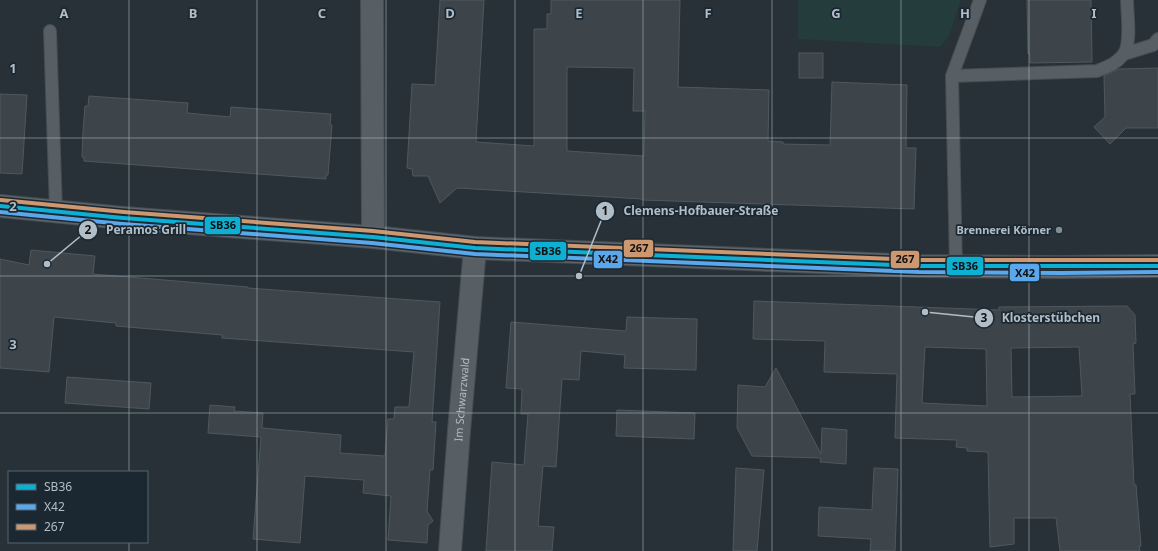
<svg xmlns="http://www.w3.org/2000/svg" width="1158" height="551" font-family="'Noto Sans',sans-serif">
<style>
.green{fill:#243c3b}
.building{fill:#3d454a;stroke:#4f585f;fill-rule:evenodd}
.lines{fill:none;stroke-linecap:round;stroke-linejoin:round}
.lane-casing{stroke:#464d52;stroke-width:14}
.street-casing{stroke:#464d52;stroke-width:24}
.secondary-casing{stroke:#464d52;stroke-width:24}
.lane{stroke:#585f64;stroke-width:12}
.street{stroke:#585f64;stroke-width:22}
.secondary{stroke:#5c636a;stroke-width:22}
.bus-1-casing{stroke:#1b2832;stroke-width:7}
.bus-2-casing{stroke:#1b2832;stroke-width:7}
.bus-3-casing{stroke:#1b2832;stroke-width:7}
.bus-1{stroke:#0dafd3;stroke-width:4}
.bus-2{stroke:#5aa8eb;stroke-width:4}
.bus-3{stroke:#cd976f;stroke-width:4}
.grid{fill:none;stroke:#b1bec8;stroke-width:1;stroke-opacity:0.55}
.poi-dot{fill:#818d95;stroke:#1b2832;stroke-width:1.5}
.labels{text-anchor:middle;stroke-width:3.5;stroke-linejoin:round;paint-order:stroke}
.poi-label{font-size:11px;font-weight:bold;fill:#b1bec8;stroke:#1b2832;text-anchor:end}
.street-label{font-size:11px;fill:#b1bec8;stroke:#1b2832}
.grid-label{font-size:13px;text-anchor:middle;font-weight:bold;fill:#b1bec8;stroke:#1b2832;stroke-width:3.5;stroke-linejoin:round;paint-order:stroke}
.leader{fill:none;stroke:#b1bec8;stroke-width:1.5}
.callout-dot{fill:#b1bec8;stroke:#1b2832;stroke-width:1.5}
.mark-label{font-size:12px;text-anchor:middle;font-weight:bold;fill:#111}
.callout-label{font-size:12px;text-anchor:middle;font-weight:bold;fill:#b1bec8;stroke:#1b2832;stroke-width:3.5;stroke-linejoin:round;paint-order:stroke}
.line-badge{stroke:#1b2832;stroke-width:1.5}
.pale-badge-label{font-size:11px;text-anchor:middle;font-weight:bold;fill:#111}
</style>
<rect width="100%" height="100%" fill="#273137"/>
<polygon class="green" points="798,0 961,0 949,36 940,47 798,39"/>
<g class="building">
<path d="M440,0H484L476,142L534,146V29H547V14H551V0H680L678,87L769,90L768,141L783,142V144L830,145L832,82L907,85L906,148H916L914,209L642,200V199L457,188L440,203L428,176H413L412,169L407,168L412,84L435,85ZM567,67L634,68L633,111H645L644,156L567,151Z"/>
<polygon points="1027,0 1091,0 1092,62 1030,63 1030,53 1028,54"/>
<rect x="799" y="53" width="24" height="25"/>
<polygon points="1158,68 1158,128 1126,128 1110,144 1094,127 1105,117 1104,76 1119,69"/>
<polygon points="0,94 27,95 22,174 0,173"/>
<polygon points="89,96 188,103 187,113 230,117 231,107 331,114 330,125 332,125 328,175 326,175 326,179 84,161 84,157 82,157 83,131 85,106 88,106"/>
<polygon points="31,250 95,256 93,274 248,287 248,288 440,302 432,422 436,422 433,470 430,470 427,511 433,521 428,525 427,543 388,540 391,496 363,493 364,480 305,476 300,543 253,539 261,437 208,433 210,405 235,407 234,411 263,413 262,428 341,435 340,453 385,456 388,419 394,419 395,407 409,407 414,352 222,338 222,335 116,326 116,323 54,317 49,372 0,368 0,259 29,265"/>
<path d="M754,301L999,310V307L1127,306L1135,315L1136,343L1133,344L1135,394H1130L1134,485H1136L1141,546H1139L1140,551H1060L1056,518H1014V544L990,547L988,452L967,451V448L956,447L957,440L895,438L897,374L824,372L825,341L753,339ZM925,347L986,349L987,406L922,403ZM1079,347L1082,396L1012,397L1011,348Z"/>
<polygon points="627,317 697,319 696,370 624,368 625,355 581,351 579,380 562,379 556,467 543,466 538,526 554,527 552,551 486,551 492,462 524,465 528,414 521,414 522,389 506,388 511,322 626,331"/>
<polygon points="776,368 821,454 822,428 847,430 846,464 820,462 821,458 752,456 737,428 738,385 765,387"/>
<polygon points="67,377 151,383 149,409 65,403"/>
<polygon points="617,410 695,413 694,439 616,436"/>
<polygon points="736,468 764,470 757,551 733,551"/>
<polygon points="874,468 898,469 895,551 870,551 871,539 818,536 819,507 872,510"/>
</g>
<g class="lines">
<g class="lane-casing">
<g id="lane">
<polyline points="50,31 56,211"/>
<polyline points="1124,54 1153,45 1158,39"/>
<path d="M952,76L1097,71C1107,67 1116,64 1123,55C1132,45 1127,13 1127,0"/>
<polyline points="956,267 952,76 980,0"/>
</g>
</g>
<g class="street-casing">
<g id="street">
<polyline points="372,0 373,237"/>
<path id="s1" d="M450,551L459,431L475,248"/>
</g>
</g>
<g class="secondary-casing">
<polyline id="secondary" points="0,206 123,218 373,237 475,248 919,266 1061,267 1158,266"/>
</g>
<use href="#lane" class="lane"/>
<use href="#street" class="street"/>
<use href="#secondary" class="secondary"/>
<g class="bus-1-casing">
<polyline id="bus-1" points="0,206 123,218 373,237 475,248 919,266 1158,266"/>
</g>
<g class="bus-2-casing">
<polyline id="bus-2" points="0,212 123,224 372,243 475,254 919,272 1061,273 1158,272"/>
</g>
<g class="bus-3-casing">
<polyline id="bus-3" points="1,200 124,212 373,231 475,242 919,260 1158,260"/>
</g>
<use href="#bus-1" class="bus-1"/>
<use href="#bus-2" class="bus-2"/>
<use href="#bus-3" class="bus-3"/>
</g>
<path class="grid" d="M129,0V472M257,0V551M386,0V551M515,0V551M643,0V551M772,0V551M901,0V551M1029,0V551M0,138H1158M0,276H1158M0,413H1158M129,542V551"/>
<circle class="poi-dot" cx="1059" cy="230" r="4"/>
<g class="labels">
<g class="poi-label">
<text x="1051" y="234">Brennerei Körner</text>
</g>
<g class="street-label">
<text dy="4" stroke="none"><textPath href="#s1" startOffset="152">Im Schwarzwald</textPath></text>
</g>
</g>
<g class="grid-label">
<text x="64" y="18">A</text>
<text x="193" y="18">B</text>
<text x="322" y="18">C</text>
<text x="450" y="18">D</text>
<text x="579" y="18">E</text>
<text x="708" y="18">F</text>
<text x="836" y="18">G</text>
<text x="965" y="18">H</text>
<text x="1094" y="18">I</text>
<text x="13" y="73">1</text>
<text x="13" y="211">2</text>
<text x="13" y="349">3</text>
</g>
<path class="leader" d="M579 276L605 211M47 264L88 230M925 312L984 318"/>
<g class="callout-dot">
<circle cx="579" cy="276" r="4"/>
<circle cx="47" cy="264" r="4"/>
<circle cx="925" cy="312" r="4"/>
<circle cx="605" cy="211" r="10"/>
<circle cx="88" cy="230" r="10"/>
<circle cx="984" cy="318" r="10"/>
</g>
<g class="mark-label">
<text x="605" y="215">1</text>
<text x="88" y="234">2</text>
<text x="984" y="322">3</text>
</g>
<g class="callout-label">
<text x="701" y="215">Clemens-Hofbauer-Straße</text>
<text x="146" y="234">Peramos Grill</text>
<text x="1051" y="322">Klosterstübchen</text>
</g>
<g class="line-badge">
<rect x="204" y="216" width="37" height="19" rx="4" fill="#0dafd3"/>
<rect x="623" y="239" width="31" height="19" rx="4" fill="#cd976f"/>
<rect x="529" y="241" width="38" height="20" rx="4" fill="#0dafd3"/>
<rect x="593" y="250" width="30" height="19" rx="4" fill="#5aa8eb"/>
<rect x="890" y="250" width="30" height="19" rx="4" fill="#cd976f"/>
<rect x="946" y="256" width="38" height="20" rx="4" fill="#0dafd3"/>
<rect x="1009" y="263" width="31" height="19" rx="4" fill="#5aa8eb"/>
</g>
<g class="pale-badge-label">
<text x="223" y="229">SB36</text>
<text x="639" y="252">267</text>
<text x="548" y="255">SB36</text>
<text x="608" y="263">X42</text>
<text x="905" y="263">267</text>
<text x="965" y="270">SB36</text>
<text x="1025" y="277">X42</text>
</g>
<rect x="8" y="471" width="140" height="72" fill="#1b2832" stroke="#57646e"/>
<rect x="16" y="484" width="20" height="6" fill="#0dafd3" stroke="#57646e"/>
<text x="44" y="491" font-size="12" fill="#b1bec8">SB36</text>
<rect x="16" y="504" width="20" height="6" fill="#5aa8eb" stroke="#57646e"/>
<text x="44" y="511" font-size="12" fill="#b1bec8">X42</text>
<rect x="16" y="524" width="20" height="6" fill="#cd976f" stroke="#57646e"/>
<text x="44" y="531" font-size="12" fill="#b1bec8">267</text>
</svg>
